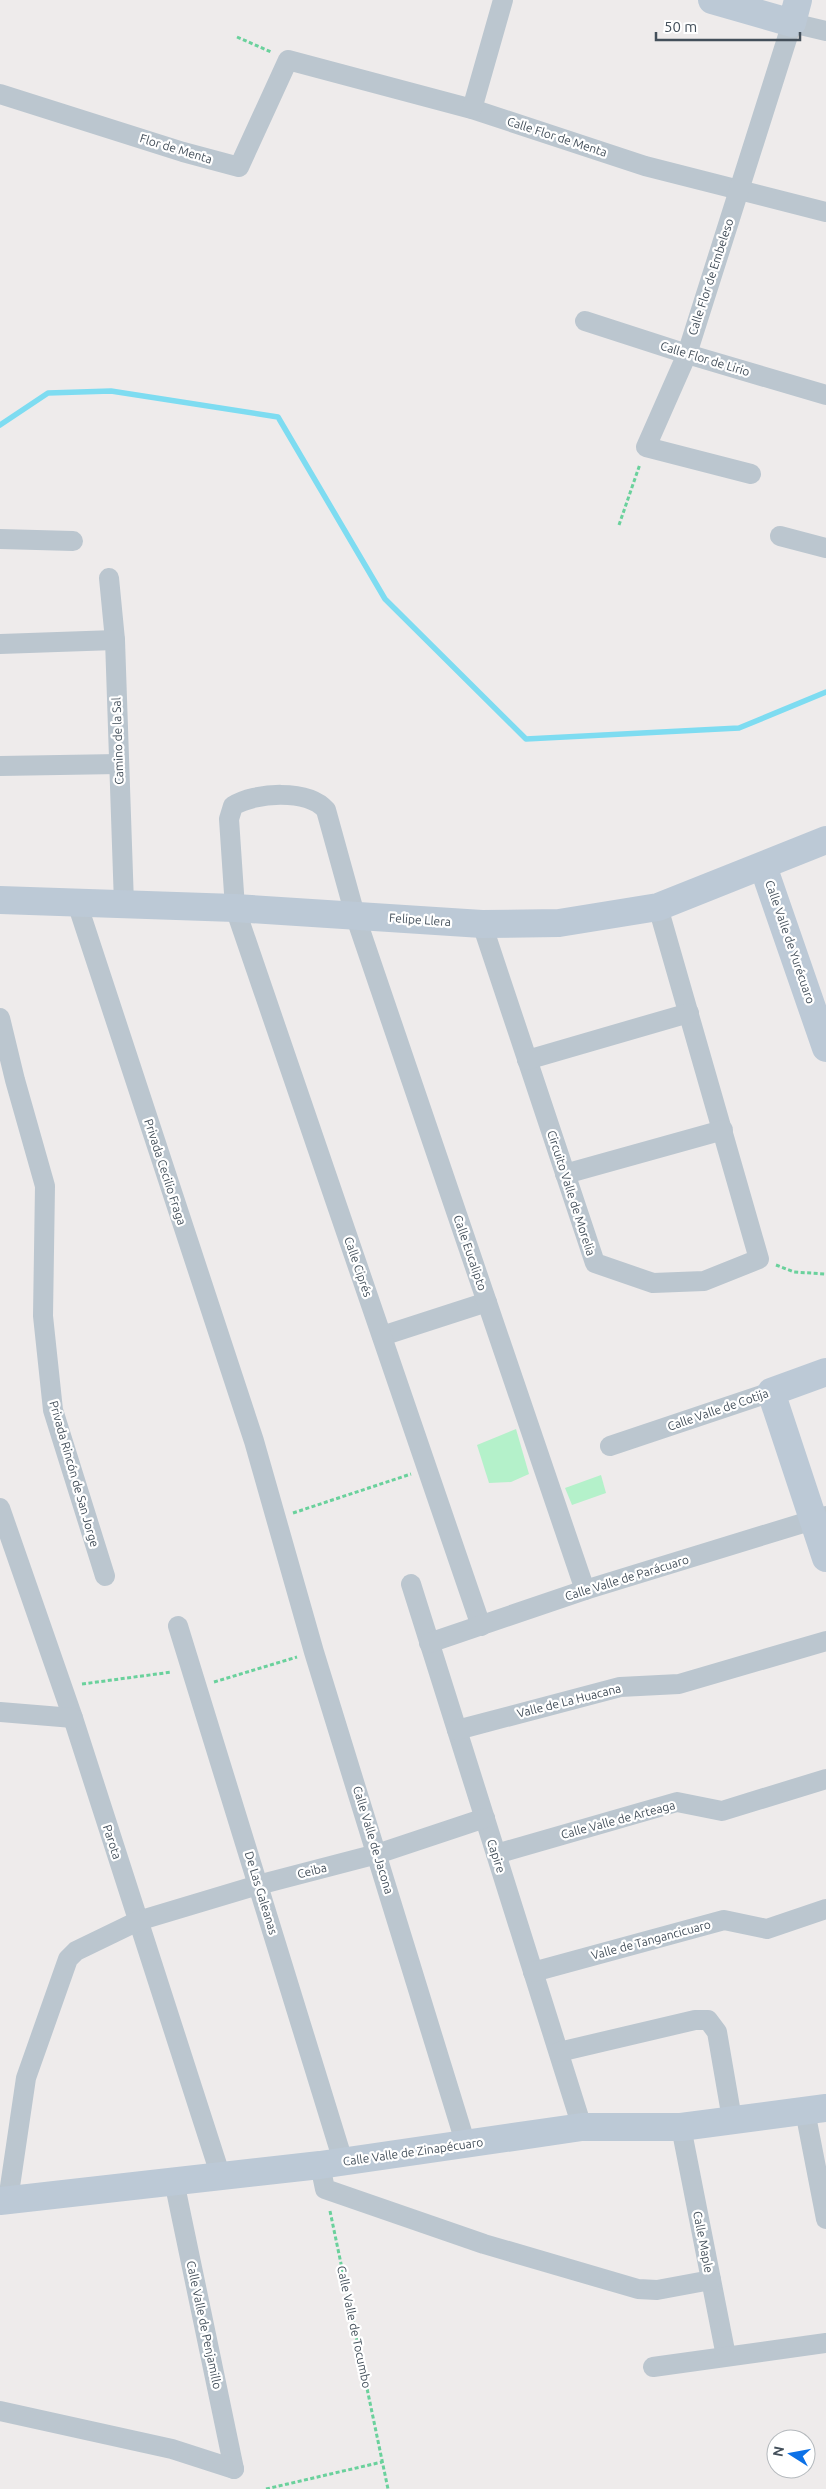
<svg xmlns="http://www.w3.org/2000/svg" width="826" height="2489" font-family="Ubuntu,sans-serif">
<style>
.green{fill:#b4f1ca}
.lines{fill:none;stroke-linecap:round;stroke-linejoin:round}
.stream{stroke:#7edcf1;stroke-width:5.5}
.path{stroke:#6ad19c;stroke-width:3;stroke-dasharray:4 2.5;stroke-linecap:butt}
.street{stroke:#bbc6cf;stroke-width:20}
.secondary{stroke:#bcc9d6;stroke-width:28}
.labels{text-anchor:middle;stroke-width:4.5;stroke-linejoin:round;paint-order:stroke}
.street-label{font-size:12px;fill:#434f5a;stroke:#fff}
</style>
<rect width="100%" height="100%" fill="#eeebeb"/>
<g class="green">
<polygon points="516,1429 529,1474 511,1482 489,1483 477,1445"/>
<polygon points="601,1475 606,1493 572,1505 565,1488"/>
</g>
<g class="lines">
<polyline class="stream" points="0,425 48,393 111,391 278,417 385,599 526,739 739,728 826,692"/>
<g class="path">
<polyline points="237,37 271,52"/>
<polyline points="619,525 640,464"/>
<polyline points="776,1265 794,1272 826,1274"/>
<polyline points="293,1513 411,1474"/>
<polyline points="214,1682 297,1657"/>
<polyline points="82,1684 172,1672"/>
<polyline points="330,2211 388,2489"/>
<polyline points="266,2489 382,2462"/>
</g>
<g class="street">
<polyline points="0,94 183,152 239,167 288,60 472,109 645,166 826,212"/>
<polyline points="472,109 503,0"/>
<polyline points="585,321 687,354 826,395"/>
<polyline points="751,474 646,447 687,354 792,23 826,31"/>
<polyline points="780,536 826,548"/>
<polyline points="0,539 73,541"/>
<polyline points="109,578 115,640 124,904"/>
<polyline points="0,644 115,640"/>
<polyline points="0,766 119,764"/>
<polyline points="77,903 254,1441 314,1652 466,2145"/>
<polyline points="482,924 595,1263 653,1283 704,1281 759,1259 658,907"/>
<polyline points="0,1018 15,1080 45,1186 43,1316 53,1410 105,1576"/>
<polyline points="527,1060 689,1013"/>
<polyline points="565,1174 723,1130"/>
<polyline points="382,1336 487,1302"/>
<polyline points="610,1446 771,1392"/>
<polyline points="0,1508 73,1718 221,2177"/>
<polyline points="411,1584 582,2127"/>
<polyline points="178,1626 343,2161"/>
<path d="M481,1626L235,908L229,819L233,806C255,792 308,789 326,810L355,915L585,1590"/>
<polyline points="429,1643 585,1590 826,1516"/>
<polyline points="0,1712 73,1718"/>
<polyline points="457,1730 620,1687 679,1684 826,1641"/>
<polyline points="496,1854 677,1802 722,1811 826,1779"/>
<polyline points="533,1972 724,1920 767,1929 826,1909"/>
<polyline points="559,2052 695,2020 708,2020 717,2032 732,2119"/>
<polyline points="805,2111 826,2219"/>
<polyline points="681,2127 726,2356"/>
<polyline points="320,2165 325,2189 484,2244 638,2289 657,2290 711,2280"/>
<polyline points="174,2181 234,2469"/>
<polyline points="8,2200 26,2078 68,1959 76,1951 138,1921 258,1885 377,1854 485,1818"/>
<polyline points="653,2367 826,2343"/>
<polyline points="0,2411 172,2449 234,2469"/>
</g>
<g class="secondary">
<polyline points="712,0 792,23 798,0"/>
<polyline points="763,866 826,1048"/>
<polyline points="0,900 235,908 482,924 559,923 658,907 826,840"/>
<polyline points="826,1372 771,1392 826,1558"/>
<polyline points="0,2201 320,2165 582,2127 681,2127 826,2108"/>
</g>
</g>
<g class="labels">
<g class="street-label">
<text transform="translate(557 137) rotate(18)" y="4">Calle Flor de Menta</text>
<text transform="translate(176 149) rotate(17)" y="4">Flor de Menta</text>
<text transform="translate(711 277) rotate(-72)" y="4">Calle Flor de Embeleso</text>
<text transform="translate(705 359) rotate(17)" y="4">Calle Flor de Lirio</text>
<text transform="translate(118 741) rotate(-92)" y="4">Camino de la Sal</text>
<text transform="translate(420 920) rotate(4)" y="4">Felipe Llera</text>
<text transform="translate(790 942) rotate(71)" y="4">Calle Valle de Yurécuaro</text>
<text transform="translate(165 1172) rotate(72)" y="4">Privada Cecilio Fraga</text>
<text transform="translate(571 1193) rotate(72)" y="4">Circuito Valle de Morelia</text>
<text transform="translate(470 1253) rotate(71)" y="4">Calle Eucalipto</text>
<text transform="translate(358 1267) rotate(71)" y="4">Calle Ciprés</text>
<text transform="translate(718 1410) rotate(-19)" y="4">Calle Valle de Cotija</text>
<text transform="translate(74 1474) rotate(74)" y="4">Privada Rincón de San Jorge</text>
<text transform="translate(627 1578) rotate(-17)" y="4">Calle Valle de Parácuaro</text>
<text transform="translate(569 1701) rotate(-14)" y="4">Valle de La Huacana</text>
<text transform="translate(618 1820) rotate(-15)" y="4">Calle Valle de Arteaga</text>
<text transform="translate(373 1840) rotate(73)" y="4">Calle Valle de Jacona</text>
<text transform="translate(112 1842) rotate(72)" y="4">Parota</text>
<text transform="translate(496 1856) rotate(72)" y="4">Capire</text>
<text transform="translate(312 1871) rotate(-14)" y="4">Ceiba</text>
<text transform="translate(261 1893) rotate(73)" y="4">De Las Galeanas</text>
<text transform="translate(651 1940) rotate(-15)" y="4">Valle de Tangancicuaro</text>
<text transform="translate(413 2152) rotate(-8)" y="4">Calle Valle de Zinapécuaro</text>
<text transform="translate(703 2242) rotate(79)" y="4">Calle Maple</text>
<text transform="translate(204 2325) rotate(78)" y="4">Calle Valle de Penjamillo</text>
<text transform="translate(354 2327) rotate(78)" y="4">Calle Valle de Tocumbo</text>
</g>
</g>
<g transform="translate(791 2454) rotate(281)"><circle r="24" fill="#ffffff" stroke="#b4b9bd"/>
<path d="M0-4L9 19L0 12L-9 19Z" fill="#0c71e7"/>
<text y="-8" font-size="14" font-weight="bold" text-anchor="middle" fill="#434f5a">N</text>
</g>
<path d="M656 32v8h144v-8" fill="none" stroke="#434f5a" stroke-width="2.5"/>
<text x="664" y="32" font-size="15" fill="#434f5a" stroke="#ffffff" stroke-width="4" paint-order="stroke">50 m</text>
</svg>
